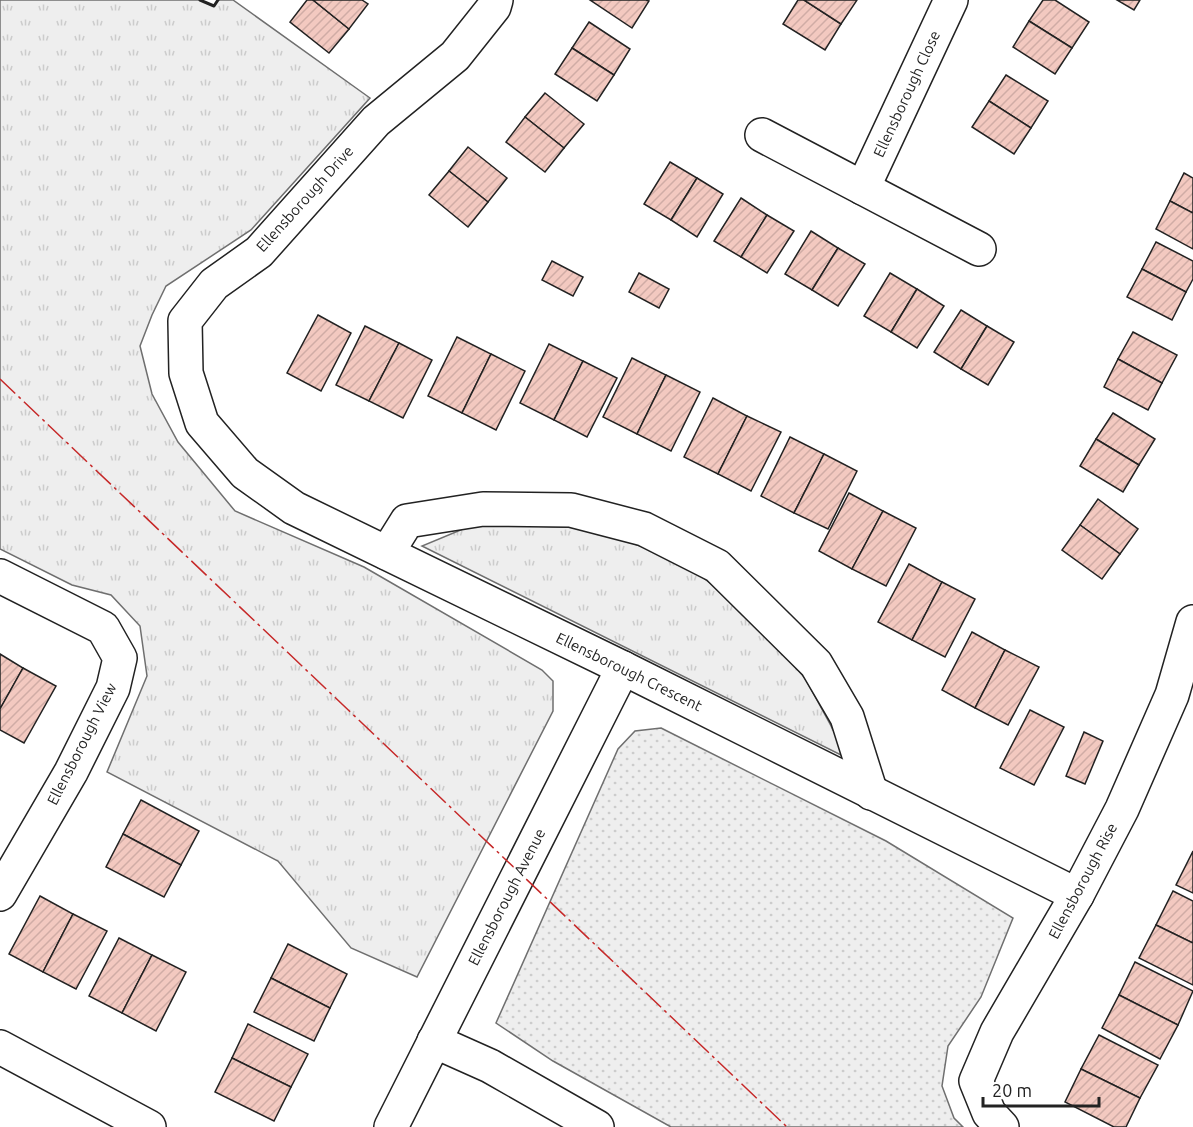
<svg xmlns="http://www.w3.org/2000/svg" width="1193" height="1127" font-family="Ubuntu,sans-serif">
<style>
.grass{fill:url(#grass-tufts);stroke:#6f6f6f;stroke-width:1.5}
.park{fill:url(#park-dots);stroke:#6f6f6f;stroke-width:1.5}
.building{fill:url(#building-hatch);stroke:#222;stroke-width:1.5}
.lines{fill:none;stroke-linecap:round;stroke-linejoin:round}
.minor-casing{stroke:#222;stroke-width:36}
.minor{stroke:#fff;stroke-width:33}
.wall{stroke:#222;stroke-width:3}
.power{stroke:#c62828;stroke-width:1.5;stroke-dasharray:21 4.5 3 4.5;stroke-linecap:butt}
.labels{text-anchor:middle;stroke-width:4.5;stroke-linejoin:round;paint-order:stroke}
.street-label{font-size:15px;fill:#222;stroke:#fff}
</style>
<defs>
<pattern id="grass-tufts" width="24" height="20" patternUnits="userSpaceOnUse" patternTransform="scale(1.5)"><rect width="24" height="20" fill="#eee"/><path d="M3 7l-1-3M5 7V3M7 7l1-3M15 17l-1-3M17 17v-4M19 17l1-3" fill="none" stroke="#ccc"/></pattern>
<pattern id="park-dots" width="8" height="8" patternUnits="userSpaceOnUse" patternTransform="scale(1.5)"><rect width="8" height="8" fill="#eee"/><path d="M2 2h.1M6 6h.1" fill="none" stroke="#ccc" stroke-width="1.8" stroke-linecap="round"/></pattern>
<pattern id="building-hatch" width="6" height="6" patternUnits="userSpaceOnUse" patternTransform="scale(1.5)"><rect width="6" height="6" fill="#f3c9c0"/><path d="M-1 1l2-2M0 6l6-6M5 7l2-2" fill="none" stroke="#d0aca5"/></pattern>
</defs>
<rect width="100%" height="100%" fill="#fff"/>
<g class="grass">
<polygon points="0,0 200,0 214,6 218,0 233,0 370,98 251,230 166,286 152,315 140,346 152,394 178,442 235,511 364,567 542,670 553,681 553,711 417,977 351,948 278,861 107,772 147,676 140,626 111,595 72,585 0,549"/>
<polygon points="475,524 592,528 680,561 739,604 805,678 849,759 422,546"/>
</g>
<polygon class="park" points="661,728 886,841 1013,918 981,997 948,1046 942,1086 954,1118 963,1127 671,1127 553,1061 496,1023 618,749 635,731"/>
<g class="building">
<polygon points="307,0 313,0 349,29 329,53 290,22"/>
<polygon points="313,0 362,0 368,4 349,29"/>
<polygon points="590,0 646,0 649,1 632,28"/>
<polygon points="798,0 804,0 841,24 825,50 783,24"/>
<polygon points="804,0 857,0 841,24"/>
<polygon points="1043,0 1055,0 1089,22 1072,48 1029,21"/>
<polygon points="1117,0 1140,0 1134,10"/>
<polygon points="1029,21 1072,48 1055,74 1013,47"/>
<polygon points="589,22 630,49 614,75 572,48"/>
<polygon points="572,48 614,75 597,101 555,74"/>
<polygon points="1006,75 1048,101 1031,128 989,101"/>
<polygon points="545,93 584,124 564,148 525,117"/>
<polygon points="989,101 1031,128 1014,154 972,127"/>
<polygon points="525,117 564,148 545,172 506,142"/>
<polygon points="468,147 507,178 488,202 449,171"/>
<polygon points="670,162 697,178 671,220 644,204"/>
<polygon points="449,171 488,202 468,227 429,195"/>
<polygon points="1184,173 1193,178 1193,213 1170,201"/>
<polygon points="697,178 723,194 697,237 671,220"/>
<polygon points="741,198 767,215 741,257 714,241"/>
<polygon points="1170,201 1193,213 1193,249 1156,229"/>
<polygon points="767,215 794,231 767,273 741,257"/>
<polygon points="811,231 838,248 812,290 785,274"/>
<polygon points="1156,242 1193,261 1193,279 1186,292 1142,269"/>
<polygon points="838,248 865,264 838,306 812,290"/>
<polygon points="552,261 583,277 573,296 542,280"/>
<polygon points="1142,269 1186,292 1172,320 1127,297"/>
<polygon points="639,273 669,289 659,308 629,292"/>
<polygon points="890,273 917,289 891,332 864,316"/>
<polygon points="917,289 944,306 917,348 891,332"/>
<polygon points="961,310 987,326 961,369 934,352"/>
<polygon points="318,315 351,333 321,391 287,373"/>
<polygon points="365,326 399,343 369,401 336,385"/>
<polygon points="987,326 1014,342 988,385 961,369"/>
<polygon points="1133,332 1177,355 1162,383 1118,359"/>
<polygon points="457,337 491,354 462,413 428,396"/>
<polygon points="399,343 432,360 403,418 369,401"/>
<polygon points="549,344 583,361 554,420 520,403"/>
<polygon points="491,354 525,371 496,430 462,413"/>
<polygon points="632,358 666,375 637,434 603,417"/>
<polygon points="1118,359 1162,383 1148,410 1104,387"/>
<polygon points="583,361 617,378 587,437 554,420"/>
<polygon points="666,375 700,392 671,451 637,434"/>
<polygon points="713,398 747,416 718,474 684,457"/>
<polygon points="1113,413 1155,439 1139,465 1096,439"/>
<polygon points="747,416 781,432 751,491 718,474"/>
<polygon points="790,437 824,454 794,513 761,496"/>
<polygon points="1096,439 1139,465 1123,492 1080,466"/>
<polygon points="824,454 857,471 828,529 794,513"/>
<polygon points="849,493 883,511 852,569 819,551"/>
<polygon points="1098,499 1138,529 1120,554 1080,525"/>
<polygon points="883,511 916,528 886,586 852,569"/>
<polygon points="1080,525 1120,554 1102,579 1062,550"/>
<polygon points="909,564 942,582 912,640 878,622"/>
<polygon points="942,582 975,599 945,657 912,640"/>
<polygon points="972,632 1005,650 975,708 942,690"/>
<polygon points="1005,650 1039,667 1008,725 975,708"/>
<polygon points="0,654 23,668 0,709"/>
<polygon points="23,668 56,686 24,743 0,730 0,709"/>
<polygon points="1030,710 1064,727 1034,785 1000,768"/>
<polygon points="1084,732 1103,741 1085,784 1066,776"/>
<polygon points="141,800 199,831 181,865 123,834"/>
<polygon points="123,834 181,865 164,897 106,867"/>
<polygon points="1193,851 1193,893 1176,885"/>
<polygon points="1173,891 1193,901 1193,943 1156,925"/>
<polygon points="40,896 73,914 43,972 9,954"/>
<polygon points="73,914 107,931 76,989 43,972"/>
<polygon points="1156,925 1193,943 1193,985 1139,958"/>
<polygon points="119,938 152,955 122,1013 89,996"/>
<polygon points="288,944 347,974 330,1008 271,978"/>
<polygon points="152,955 186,972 156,1031 122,1013"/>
<polygon points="1135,962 1193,991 1178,1025 1119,995"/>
<polygon points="271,978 330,1008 314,1041 254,1012"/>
<polygon points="1119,995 1178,1025 1160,1059 1102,1028"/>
<polygon points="248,1024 308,1054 291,1087 232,1058"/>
<polygon points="1099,1035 1158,1065 1140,1098 1081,1069"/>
<polygon points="232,1058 291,1087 274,1121 215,1092"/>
<polygon points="1081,1069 1140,1098 1126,1127 1114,1127 1065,1102"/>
</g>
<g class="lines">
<g class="minor-casing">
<g id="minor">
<polyline points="496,0 494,7 455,56 376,121 259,252 214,284 185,321 186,373 202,423 245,473 294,508 623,668 1077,895"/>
<polyline points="762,135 979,249"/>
<polyline points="863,188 951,0"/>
<polyline points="387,553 407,521 483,509 571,510 644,529 717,566 816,664 847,717 871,793"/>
<polyline points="0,576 103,628 120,658 113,688 71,772 0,894"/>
<polyline points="434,1041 490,1066 597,1127"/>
<polyline points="0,1047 149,1127"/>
<polyline points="391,1127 623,668"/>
<polyline points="1002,1127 989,1113 976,1081 997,1032 1077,895 1122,809 1172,695 1193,622"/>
</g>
</g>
<use href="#minor" class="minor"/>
<polyline class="wall" points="200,0 214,6 218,0"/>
<polyline class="power" points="0,379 787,1127"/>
</g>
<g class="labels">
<g class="street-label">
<text transform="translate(907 94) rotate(-65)" y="5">Ellensborough Close</text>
<text transform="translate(305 199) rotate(-48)" y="5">Ellensborough Drive</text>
<text transform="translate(629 672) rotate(26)" y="5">Ellensborough Crescent</text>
<text transform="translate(82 744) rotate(-63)" y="5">Ellensborough View</text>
<text transform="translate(1083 881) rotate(-62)" y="5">Ellensborough Rise</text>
<text transform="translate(507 897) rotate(-63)" y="5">Ellensborough Avenue</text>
</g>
</g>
<path d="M983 1097v9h116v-9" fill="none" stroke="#222222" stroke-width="3"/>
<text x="992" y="1097" font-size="18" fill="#222222" stroke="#ffffff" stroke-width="4.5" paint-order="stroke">20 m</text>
</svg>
